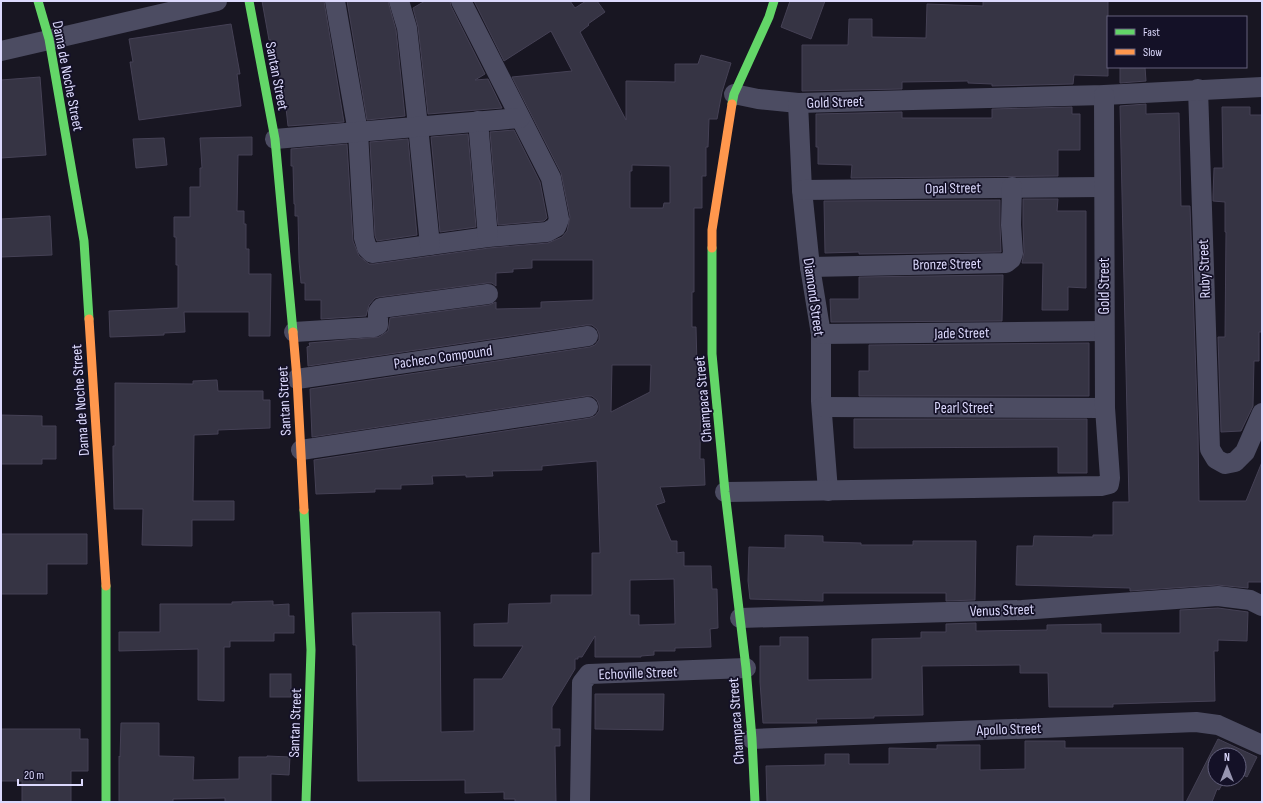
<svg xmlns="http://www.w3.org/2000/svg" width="1263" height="803" font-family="'Sofia Sans Condensed',sans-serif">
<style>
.building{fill:#363444;stroke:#454155;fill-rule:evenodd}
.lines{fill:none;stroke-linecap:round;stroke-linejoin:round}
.street{stroke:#4c4c62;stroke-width:20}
.fast{stroke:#63d668;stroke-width:9}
.slow{stroke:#ff974d;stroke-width:9}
.labels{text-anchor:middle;stroke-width:3.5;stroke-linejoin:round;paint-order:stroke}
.street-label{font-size:15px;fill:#dcd9fd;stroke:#141127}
</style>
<rect width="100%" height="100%" fill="#181622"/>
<g class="building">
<polygon points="262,1 324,1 344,122 288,126 284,90 281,90 277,56 273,56 271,40 269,40"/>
<polygon points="347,1 388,1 396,30 405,116 367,120"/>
<polygon points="425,1 450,1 451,6 485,74 475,80 488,79 502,108 428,114 418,27 413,8"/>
<path d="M474,1H570L575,8L586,1H597L605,12L588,24L589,25L580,32L626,120V81L675,82V64H698L701,55L731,63L722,92L717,119H709L708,147H706V176H702V208H694V292H692V327H696L697,366H701V369L700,459H704L705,485L660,487L665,502L656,505L671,541H677V553L684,552V566H711L712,589H717L718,628L710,629L711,647L675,648V651H654V655L641,656V657H595V636L582,657H578V659H575V669L552,707V729H560V746H555L556,802H515V799H504V792L465,793V780L358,781L356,645H353L352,613L440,612L441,732L474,731V679H502L523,646H474V624L508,623L509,604L551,603V595H592V553H600L597,461L542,466V470L492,471L493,476L466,477V475L432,476L433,484L401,485V489H375V492L316,494L314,460L590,418L595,416L599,411V405L597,400L592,396H586L312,437L310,389L590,347L595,345L599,340V334L597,329L592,325H586L308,366L307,347L310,346L309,343L379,337L388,331L390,318L489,305L496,302V309L541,308V302L593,300V260H532V268L513,269V272L496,273V286L492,283H487L379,297L375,298L369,305L366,316L321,319V300H305V283H301L299,261L298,216H295V204H294L293,166H291V149L347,144L353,241L359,256L369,264H374L489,248L548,243L562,237L567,231L570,217L561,173L512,77L572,71L551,31L504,61ZM632,165L670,166V203H664L663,208H630V171H632ZM612,365H651L650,392L611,412ZM674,579L675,624L639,625V615H630V580Z"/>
<polygon points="790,1 825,1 811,39 781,27"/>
<polygon points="983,1 1108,1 1108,76 1074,75 1073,84 992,86 992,84 968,83 968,81 902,82 902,89 802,91 802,45 848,45 849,19 872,19 872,37 926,38 927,4 983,6"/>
<polygon points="231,24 240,74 237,74 241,106 139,120 130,62 133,62 129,39"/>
<polygon points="1120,67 1145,67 1146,81 1120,83"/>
<polygon points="40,77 46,155 1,158 1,80"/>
<polygon points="1146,104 1146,114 1179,113 1181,206 1190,206 1198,432 1199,501 1246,501 1262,462 1262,582 1248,582 1248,588 1217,585 1130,591 1130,588 1016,585 1017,546 1033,546 1034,536 1093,537 1093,535 1113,535 1113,502 1129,502 1120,106"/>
<polygon points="1072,107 1072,114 1080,114 1080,150 1058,150 1058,176 851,178 852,165 818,164 818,147 816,147 816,114 902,112 902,118 992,118 992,109"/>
<polygon points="1222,107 1250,107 1250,115 1262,115 1262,332 1259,332 1259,361 1254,361 1253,406 1241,431 1221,432 1218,337 1225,337 1226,232 1225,232 1225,202 1213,201 1213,196 1214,168 1223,168"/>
<polygon points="514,130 540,182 547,218 544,221 498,225 490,132"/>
<polygon points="468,134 476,227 440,232 431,137"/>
<polygon points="252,137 252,155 238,155 237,211 244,211 244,224 246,224 246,249 249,249 249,274 271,274 270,336 249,336 249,312 184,312 185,332 164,333 164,335 110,337 109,311 178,308 178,265 176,265 176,237 174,237 174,217 190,217 190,187 200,187 200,168 202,168 200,138"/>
<polygon points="164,138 167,165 136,168 133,139"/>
<polygon points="408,139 417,235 377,241 375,236 370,142"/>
<polygon points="1023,199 1058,199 1057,211 1086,211 1086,288 1068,287 1068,310 1042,310 1043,263 1022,263 1024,252 1023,225"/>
<polygon points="1000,200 1000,225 1001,252 859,254 859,252 825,253 824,201"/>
<polygon points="50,216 52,255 1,257 1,219"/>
<polygon points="1003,275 1002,321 831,322 830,299 859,299 859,277"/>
<polygon points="1089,343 1089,396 859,396 859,371 869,371 869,345"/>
<polygon points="217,380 218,391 263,391 263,400 270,400 270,428 218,430 218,434 194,435 193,501 234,501 234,520 192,520 192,546 142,545 143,509 114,509 113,456 113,446 115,446 115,383 193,384 193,381"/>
<polygon points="1,415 42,416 42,426 56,426 56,459 42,459 42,464 1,464"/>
<polygon points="854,419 1087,419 1087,473 1058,473 1058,447 854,448"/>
<polygon points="1,534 87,534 87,564 47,564 47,594 1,594"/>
<polygon points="785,535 823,536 823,542 861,543 861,545 913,545 913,541 976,541 975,600 946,601 946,593 823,593 823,601 750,599 748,581 749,547 785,548"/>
<polygon points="273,601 273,605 289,604 289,616 294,616 294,633 274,633 274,641 230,641 230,647 224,647 224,701 198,700 198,649 119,651 119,632 160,632 160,604 232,604 232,602"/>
<polygon points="1218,608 1248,612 1247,641 1218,640 1218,651 1214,651 1215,701 1113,704 1113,707 1049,707 1048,673 1020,673 1020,665 922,666 923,715 874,716 874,718 816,719 817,723 763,723 760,682 760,646 780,646 780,637 808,637 808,680 872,679 872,639 921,638 921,632 946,632 946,624 976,623 976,631 1047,630 1047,625 1101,624 1101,633 1180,633 1180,610"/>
<rect x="270" y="674" width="21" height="23"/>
<polygon points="595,694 664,694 663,730 595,729"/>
<polygon points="121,723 159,723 159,756 194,757 193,780 239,779 239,757 267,757 267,756 290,757 289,775 271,774 271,802 225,802 225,798 173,799 173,802 119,802 119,756 120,757"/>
<polygon points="1,729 80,729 80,739 88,739 88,771 71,771 71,802 22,802 22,781 1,781"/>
<polygon points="1218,739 1257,757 1247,777 1239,773 1239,755 1215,755 1215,779 1225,779 1219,790 1217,789 1212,802 1186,802"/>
<polygon points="1025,741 1065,741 1065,748 1183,748 1183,802 767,802 766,766 825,765 825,754 849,754 849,764 889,764 889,748 937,749 937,745 980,745 980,770 1025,769"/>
</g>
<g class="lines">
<g class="street">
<polyline points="335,1 358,132 364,238 367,248 372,253 488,237 547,232 556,227 559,219 551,178 461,1"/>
<polyline points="399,1 407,28 418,126 430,245"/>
<polyline points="1,51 217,1"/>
<polyline points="1198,89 1210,449 1216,459 1225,464 1235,462 1245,452 1262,413"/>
<polyline points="734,94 758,99 798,103 1104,95 1262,87"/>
<polyline points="798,103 802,190 810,267 821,334 821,401 828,491"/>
<polyline points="478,121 488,237"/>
<polyline points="275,139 520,118"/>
<polyline points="802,190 1103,187"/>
<polyline points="810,267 1006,263 1011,259 1013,253 1011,225 1012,187"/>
<polyline points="294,332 374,327 378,325 378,312 381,308 488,294"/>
<polyline points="821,334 1104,331"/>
<polyline points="297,379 588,336"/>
<polyline points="822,407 1105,408"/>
<polyline points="301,450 588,407"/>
<polyline points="725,492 1101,486 1109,484 1110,478 1105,408 1104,95"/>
<polyline points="740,618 1022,610 1218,596 1250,600 1262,606"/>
<polyline points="752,739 1196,722 1218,725 1262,745"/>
<polyline points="580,802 582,683 589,674 746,668"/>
</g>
<g class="fast">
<polyline points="38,1 49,39 84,241 89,319"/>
<polyline points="249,1 275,139 293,332"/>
<polyline points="732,104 734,94 769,17 774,1"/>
<polyline points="712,248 712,354 725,492 746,668 752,739 755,802"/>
<polyline points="304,510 311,650 306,802"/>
<polyline points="106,802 106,586"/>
</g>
<g class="slow">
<polyline points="712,248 712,230 732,104"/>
<polyline points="89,319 106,586"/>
<polyline points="293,332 297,379 304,510"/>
</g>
</g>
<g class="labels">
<g class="street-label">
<text transform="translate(68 76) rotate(79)" y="5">Dama de Noche Street</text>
<text transform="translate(277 76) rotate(79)" y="5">Santan Street</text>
<text transform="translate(835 102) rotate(-2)" y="5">Gold Street</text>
<text transform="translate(953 188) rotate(-1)" y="5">Opal Street</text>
<text transform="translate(947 264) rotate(-1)" y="5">Bronze Street</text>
<text transform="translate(1204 269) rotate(-92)" y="5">Ruby Street</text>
<text transform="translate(1104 286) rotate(-90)" y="5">Gold Street</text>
<text transform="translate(814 297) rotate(82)" y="5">Diamond Street</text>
<text transform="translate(962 333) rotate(-1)" y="5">Jade Street</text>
<text transform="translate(443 357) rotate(-8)" y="5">Pacheco Compound</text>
<text transform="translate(703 399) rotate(-95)" y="5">Champaca Street</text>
<text transform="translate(80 400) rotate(-94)" y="5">Dama de Noche Street</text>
<text transform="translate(284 401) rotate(-93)" y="5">Santan Street</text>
<text x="964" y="413">Pearl Street</text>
<text transform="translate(1002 610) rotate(-2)" y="5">Venus Street</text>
<text transform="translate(638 673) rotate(-2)" y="5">Echoville Street</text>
<text transform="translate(736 721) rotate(-94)" y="5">Champaca Street</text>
<text transform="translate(295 723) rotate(-88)" y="5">Santan Street</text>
<text transform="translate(1009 729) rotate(-2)" y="5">Apollo Street</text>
</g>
</g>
<rect width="1263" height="803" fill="none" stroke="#dcd9fd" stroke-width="4"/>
<rect x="1107" y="16" width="140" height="52" fill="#141127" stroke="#64617d"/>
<rect x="1115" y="29" width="20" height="6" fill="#63d668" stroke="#64617d"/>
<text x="1143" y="36" font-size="12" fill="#dcd9fd">Fast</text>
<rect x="1115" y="49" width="20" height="6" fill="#ff974d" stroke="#64617d"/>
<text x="1143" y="56" font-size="12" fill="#dcd9fd">Slow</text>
<g transform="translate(1227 767)"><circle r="19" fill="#141127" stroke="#64617d"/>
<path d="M0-3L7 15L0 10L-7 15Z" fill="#9795b0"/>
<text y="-6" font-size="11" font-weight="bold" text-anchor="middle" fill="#dcd9fd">N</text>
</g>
<path d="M18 779v6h64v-6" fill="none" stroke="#dcd9fd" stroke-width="2"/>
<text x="24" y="779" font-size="12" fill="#dcd9fd" stroke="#141127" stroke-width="3" paint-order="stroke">20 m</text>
</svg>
